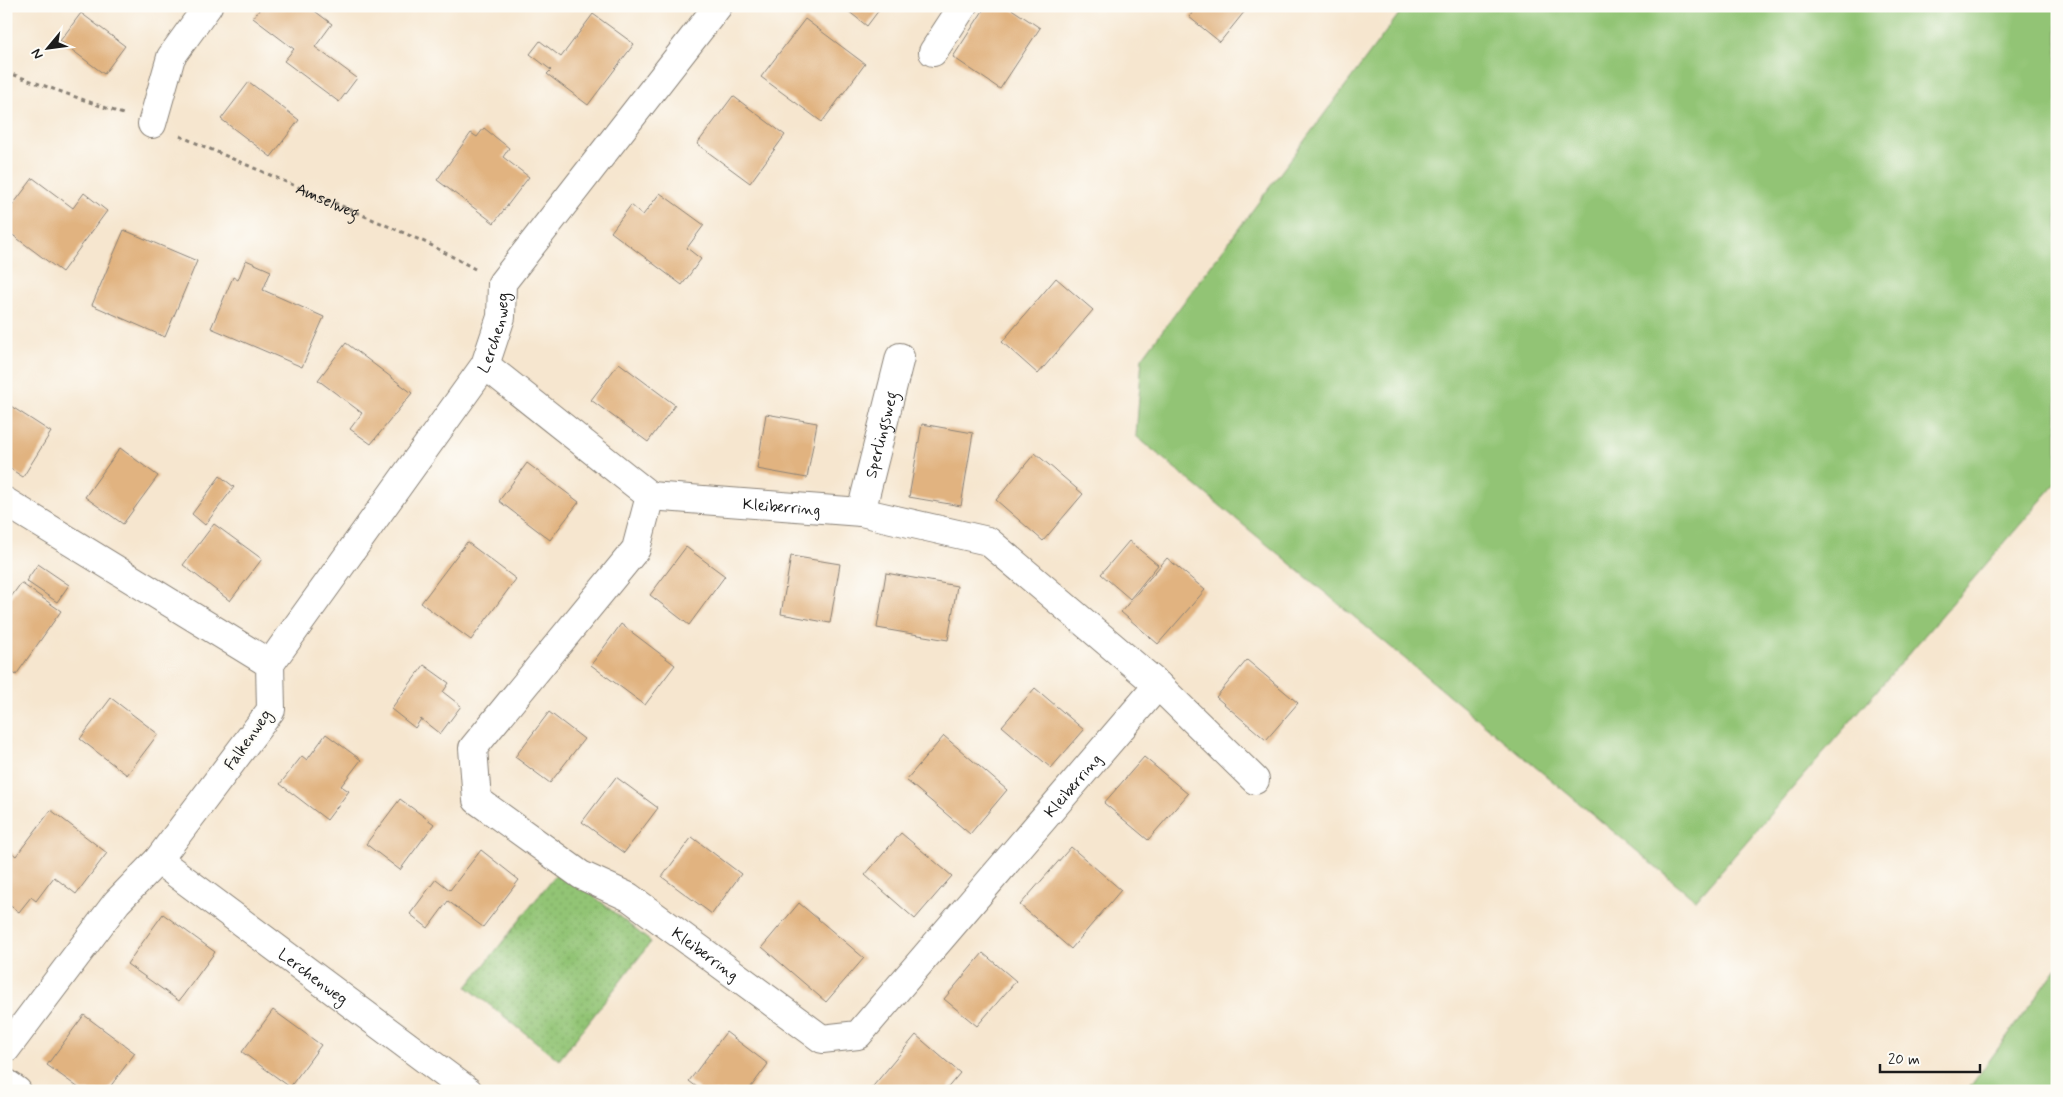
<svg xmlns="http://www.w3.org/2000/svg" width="2063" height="1097" font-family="Mynerve,sans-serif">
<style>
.grass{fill:#92c474;stroke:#577048}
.park{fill:url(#park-dots);stroke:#577048}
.building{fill:#e1b380}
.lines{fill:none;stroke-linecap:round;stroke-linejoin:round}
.minor-casing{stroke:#898176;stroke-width:30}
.path{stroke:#898176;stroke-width:3;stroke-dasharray:4 4;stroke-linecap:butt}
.minor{stroke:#fff;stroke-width:28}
.labels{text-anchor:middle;stroke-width:4.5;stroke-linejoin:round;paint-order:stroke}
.street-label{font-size:16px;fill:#1c1c1c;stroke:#fdfcf7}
</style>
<defs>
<pattern id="park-dots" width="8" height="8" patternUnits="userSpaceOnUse" patternTransform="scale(1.25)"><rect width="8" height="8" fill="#92c474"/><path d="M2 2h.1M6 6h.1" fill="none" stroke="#7da864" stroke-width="1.8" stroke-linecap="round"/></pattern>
</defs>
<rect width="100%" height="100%" fill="#fdfcf7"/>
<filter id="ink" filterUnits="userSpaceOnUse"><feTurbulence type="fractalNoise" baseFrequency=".02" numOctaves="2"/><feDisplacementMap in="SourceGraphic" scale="10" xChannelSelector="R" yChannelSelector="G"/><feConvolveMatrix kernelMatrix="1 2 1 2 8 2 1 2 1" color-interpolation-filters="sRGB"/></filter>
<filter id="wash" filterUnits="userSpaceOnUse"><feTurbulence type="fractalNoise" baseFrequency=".0096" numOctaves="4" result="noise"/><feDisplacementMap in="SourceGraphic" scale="20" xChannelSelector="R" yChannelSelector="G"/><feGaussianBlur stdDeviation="1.12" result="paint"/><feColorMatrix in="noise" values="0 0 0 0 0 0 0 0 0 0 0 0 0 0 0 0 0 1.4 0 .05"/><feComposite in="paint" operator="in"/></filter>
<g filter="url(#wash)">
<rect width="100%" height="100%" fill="#f6e6cf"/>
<g class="grass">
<polygon points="1405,6 2057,6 2057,482 1696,900 1136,436 1142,358"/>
<polygon points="2057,968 2057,1091 1967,1091"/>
</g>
<polygon class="park" points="560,869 651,942 559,1060 467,987"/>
<g id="blocks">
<g class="building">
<polygon points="262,6 308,6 332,24 315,47 357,78 339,102 284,61 294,49 253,18"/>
<polygon points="842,6 882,6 867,26"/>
<polygon points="986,6 1007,6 1040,28 1000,89 953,57"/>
<polygon points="1198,6 1249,6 1220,42 1189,17"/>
<polygon points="81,13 125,46 104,74 60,41"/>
<polygon points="593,14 634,44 588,105 547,74 551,70 530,54 540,41 561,57"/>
<polygon points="805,19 865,64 822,122 761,77"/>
<polygon points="249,82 299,120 271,157 221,119"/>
<polygon points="733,96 785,135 750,183 697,144"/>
<polygon points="484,128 509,148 503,157 529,177 494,223 437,180 471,133 477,137"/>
<polygon points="33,178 73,208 84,193 107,211 62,272 6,230 6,214"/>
<polygon points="660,193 704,225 687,248 701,259 682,285 611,232 631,205 643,215"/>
<polygon points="124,230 197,261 165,337 92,305"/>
<polygon points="246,260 271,271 263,290 324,317 302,367 211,328 233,277 238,280"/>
<polygon points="1056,278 1093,310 1038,374 1002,342"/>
<polygon points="346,343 412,393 371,444 350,429 362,413 318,380"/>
<polygon points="619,363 675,405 648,442 591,400"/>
<polygon points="6,403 51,432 23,477 6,466"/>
<polygon points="766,414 817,423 807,478 757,469"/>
<polygon points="922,424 973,433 961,506 909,497"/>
<polygon points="120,448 158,476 123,524 85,497"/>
<polygon points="1035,453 1083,494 1043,541 996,500"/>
<polygon points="527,463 579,502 550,540 499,501"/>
<polygon points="220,476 234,487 205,525 192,514"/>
<polygon points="214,524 262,559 230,601 183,565"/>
<polygon points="1129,541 1158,565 1130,599 1101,574"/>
<polygon points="467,542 516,579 471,640 421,603"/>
<polygon points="686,547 725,576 689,625 650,595"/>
<polygon points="791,556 840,564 830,623 781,614"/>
<polygon points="1167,558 1205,590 1158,644 1121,612"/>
<polygon points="38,564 69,585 57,602 26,581"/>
<polygon points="886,573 957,586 948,640 877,628"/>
<polygon points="21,583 61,611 16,675 6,667 6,604"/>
<polygon points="621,624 675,665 645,705 591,665"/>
<polygon points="1247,660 1298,703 1266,740 1216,697"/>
<polygon points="424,665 449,683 443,692 461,706 440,734 421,719 415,728 391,709"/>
<polygon points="1035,688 1084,730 1051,768 1002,726"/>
<polygon points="111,698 158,734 127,775 80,739"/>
<polygon points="549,712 584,739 550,783 515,757"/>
<polygon points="326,734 361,760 341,786 349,791 327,820 280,784 302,756 307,760"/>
<polygon points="944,736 1007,790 970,834 906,780"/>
<polygon points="1144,757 1188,794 1148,840 1104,803"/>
<polygon points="616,777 658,808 624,853 582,822"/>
<polygon points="400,799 434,824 400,870 366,844"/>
<polygon points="51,810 107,853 76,894 54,877 36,901 31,897 19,912 6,903 6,848 16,856"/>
<polygon points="901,833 952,876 915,919 865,875"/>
<polygon points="692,837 741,874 712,914 662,877"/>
<polygon points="1071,847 1121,890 1071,949 1020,905"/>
<polygon points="481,850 519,880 483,927 448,901 428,928 410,914 436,879 450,890"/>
<polygon points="799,903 864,958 826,1002 762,947"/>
<polygon points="163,914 215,952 179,1001 127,964"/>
<polygon points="983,953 1016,981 977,1026 944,999"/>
<polygon points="273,1010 321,1045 290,1087 242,1052"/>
<polygon points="84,1015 135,1053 107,1091 83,1091 47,1065"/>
<polygon points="726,1032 768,1064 748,1091 702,1091 689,1081"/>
<polygon points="916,1035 960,1073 945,1091 869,1091"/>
</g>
</g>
</g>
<g filter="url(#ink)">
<use href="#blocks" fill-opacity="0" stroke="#898176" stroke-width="1"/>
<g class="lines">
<g class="minor-casing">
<g id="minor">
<polyline points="933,52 963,6"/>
<polyline points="152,124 171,57 208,6"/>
<path id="s2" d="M485,365L650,496L636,549L473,748L477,800L581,875L629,897L822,1039L858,1035L1158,685L1255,780"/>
<path id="s3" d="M650,496L861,512L988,541L1158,685"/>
<polyline points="6,502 270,664 271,710 158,860 117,902 6,1049"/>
<path id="s4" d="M861,512L900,357"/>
<path id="s5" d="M270,664L485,365L501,317L502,283L718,6"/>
<path id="s6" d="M158,860L468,1091"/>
<polyline points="6,1083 17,1091"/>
</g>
</g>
<g class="path">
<polyline points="6,72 123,114"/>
<path id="s1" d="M180,136L427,243L475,269"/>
</g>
<use href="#minor" class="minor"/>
</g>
</g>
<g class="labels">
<g class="street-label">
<text dy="6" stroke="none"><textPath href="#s1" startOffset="161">Amselweg</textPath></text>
<text dy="6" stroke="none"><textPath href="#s5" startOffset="402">Lerchenweg</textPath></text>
<text dy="6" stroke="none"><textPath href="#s4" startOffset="80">Sperlingsweg</textPath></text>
<text dy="6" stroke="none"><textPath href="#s3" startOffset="132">Kleiberring</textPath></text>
<text transform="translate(247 739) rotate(-55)" y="6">Falkenweg</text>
<text dy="6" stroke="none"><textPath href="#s2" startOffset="1361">Kleiberring</textPath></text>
<text dy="6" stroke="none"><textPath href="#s2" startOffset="851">Kleiberring</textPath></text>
<text dy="6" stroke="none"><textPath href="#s6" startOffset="194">Lerchenweg</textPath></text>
</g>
</g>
<rect width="2063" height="1097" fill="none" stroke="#fdfcf7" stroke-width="25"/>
<g transform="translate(48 48) rotate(241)" stroke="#fdfcf7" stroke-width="4" paint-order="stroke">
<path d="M0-4L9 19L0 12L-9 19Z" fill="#1c1c1c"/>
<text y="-8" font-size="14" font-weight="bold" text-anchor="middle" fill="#1c1c1c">N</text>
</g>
<path d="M1880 1064v8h100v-8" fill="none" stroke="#1c1c1c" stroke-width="2.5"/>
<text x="1888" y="1064" font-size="15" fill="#1c1c1c" stroke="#fdfcf7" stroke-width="4" paint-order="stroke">20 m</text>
</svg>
